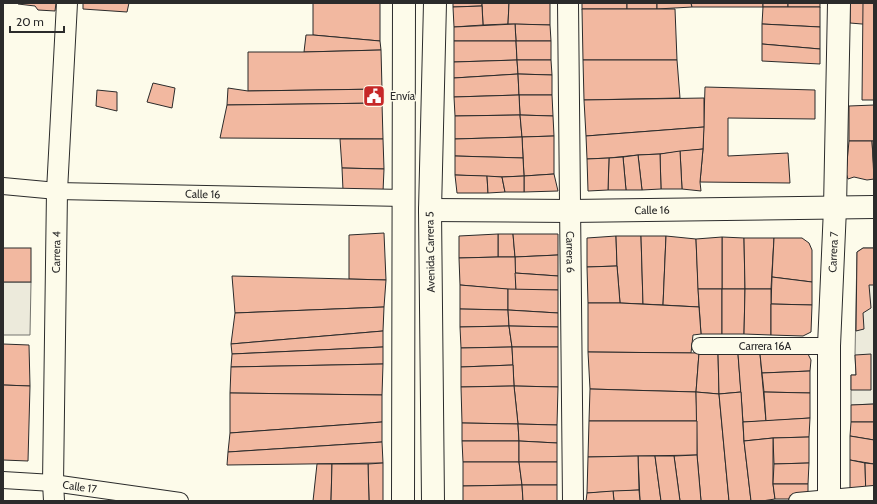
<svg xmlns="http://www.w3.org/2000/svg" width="877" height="504" font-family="Cabin,sans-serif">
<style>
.parking{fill:#eceadb;stroke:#74746e}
.building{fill:#f2b8a0;stroke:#2b2b2b}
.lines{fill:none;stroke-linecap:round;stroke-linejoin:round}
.minor-casing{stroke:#2b2b2b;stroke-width:18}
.tertiary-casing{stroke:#2b2b2b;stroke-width:22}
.secondary-casing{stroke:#2b2b2b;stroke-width:24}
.minor{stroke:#fdfbea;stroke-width:16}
.tertiary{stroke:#fdfbea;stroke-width:20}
.secondary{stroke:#fdfbea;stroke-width:22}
.labels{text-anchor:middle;stroke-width:3;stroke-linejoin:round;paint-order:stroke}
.poi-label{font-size:11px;fill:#2b2b2b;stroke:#fdfbea;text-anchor:start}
.street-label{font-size:11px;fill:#2b2b2b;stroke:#fdfbea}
</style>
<rect width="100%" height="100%" fill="#fdfbea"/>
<g class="parking">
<polygon points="863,248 874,248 874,404 851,405 851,375 856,375 855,355 857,252"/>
<polygon points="3,282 31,282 30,335 3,335"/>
</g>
<g class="building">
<polygon points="18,3 56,3 55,11 38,10 35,6 18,4"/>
<polygon points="83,3 129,3 127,12 83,9"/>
<polygon points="313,3 380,3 380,41 313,35"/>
<polygon points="453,3 482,3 482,6 453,7"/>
<polygon points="482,3 509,3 508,24 483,25"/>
<polygon points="509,3 550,3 550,25 508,24"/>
<rect x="582" y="3" width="45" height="6"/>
<rect x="627" y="3" width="30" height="6"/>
<polygon points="657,3 691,3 692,7 657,9"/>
<polygon points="691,3 763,3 763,7 692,7"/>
<rect x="763" y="3" width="25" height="4"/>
<rect x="788" y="3" width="32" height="4"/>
<polygon points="850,3 874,3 874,25 850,23"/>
<polygon points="863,3 874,3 874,100 862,100"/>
<polygon points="482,6 483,25 454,27 453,7"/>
<polygon points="763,7 820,7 820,27 762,24"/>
<polygon points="582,9 675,9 677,60 583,60"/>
<polygon points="515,24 550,25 551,41 516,41"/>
<polygon points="515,24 516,41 454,41 454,27"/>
<polygon points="762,24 820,27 820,49 762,44"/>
<polygon points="306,35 313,35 380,41 381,50 304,52"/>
<polygon points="454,41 516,41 517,60 454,62"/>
<polygon points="516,41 551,41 551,60 517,60"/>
<polygon points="762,44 820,49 820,64 762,61"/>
<polygon points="381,50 382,89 248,91 248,52 304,52"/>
<polygon points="517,60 518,74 454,78 454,62"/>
<polygon points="517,60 551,60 552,75 518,74"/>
<polygon points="583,60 677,60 680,98 584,100"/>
<polygon points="518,74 519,95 454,97 454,78"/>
<polygon points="518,74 552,75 552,95 519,95"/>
<polygon points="153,83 175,88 172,108 147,102"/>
<polygon points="705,87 815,90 815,119 728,118 728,156 788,153 790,183 700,182 703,149"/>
<polygon points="228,88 248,91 382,89 382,103 227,105"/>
<polygon points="97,90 117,92 117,111 96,106"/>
<polygon points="519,95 552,95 553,116 520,115"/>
<polygon points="519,95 520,115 455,116 454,97"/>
<polygon points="704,98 704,127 586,136 584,100"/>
<polygon points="382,103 383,139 220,138 227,105"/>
<polygon points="874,105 874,141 849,141 849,106"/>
<polygon points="520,115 522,137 455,139 455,116"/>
<polygon points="520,115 553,116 554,136 522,137"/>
<polygon points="704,127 703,149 660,154 638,155 609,158 587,159 586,136"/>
<polygon points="554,136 554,174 524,176 522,137"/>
<polygon points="522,137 523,158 455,156 455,139"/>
<polygon points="340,139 383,139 384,169 342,168"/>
<polygon points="849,141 872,141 874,179 867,180 854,177 848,179 846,173"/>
<polygon points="872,141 874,141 874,171"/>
<polygon points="703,149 700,182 701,191 682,189 680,151"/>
<polygon points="680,151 682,189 661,189 660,154"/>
<polygon points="660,154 661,189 642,190 638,155"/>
<polygon points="638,155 642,190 626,190 623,157"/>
<polygon points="455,156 523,158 524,176 502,177 455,175"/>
<polygon points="623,157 626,190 608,190 609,158"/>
<polygon points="609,158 608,190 588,191 587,159"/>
<polygon points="342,168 384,169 383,192 343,190"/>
<polygon points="554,174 558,191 524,192 524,176"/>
<polygon points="455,175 487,176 488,193 457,193"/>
<polygon points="487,176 502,177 505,192 488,193"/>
<polygon points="524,176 524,192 505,192 502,177"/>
<polygon points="384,233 386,280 349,279 349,235"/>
<polygon points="498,234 513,234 515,257 498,257"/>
<polygon points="498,234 498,257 459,258 459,236"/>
<polygon points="513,234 558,234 558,255 515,257"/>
<polygon points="616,236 617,266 587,267 587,238"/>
<polygon points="616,236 641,236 643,304 620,303 617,266"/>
<polygon points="641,236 666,236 663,305 643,304"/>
<polygon points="666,236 696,239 699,307 663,305"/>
<polygon points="722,237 744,238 745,289 722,289"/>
<polygon points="722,237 722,289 698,289 696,239"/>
<polygon points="744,238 774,238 771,289 745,289"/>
<polygon points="774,238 802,238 809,243 812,250 812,282 772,277"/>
<rect x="3" y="248" width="28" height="34"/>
<polygon points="863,248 874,248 874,285 869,285 871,308 863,313 864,329 856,331 857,252"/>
<polygon points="558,255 558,276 515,273 515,257"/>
<polygon points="498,257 515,257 516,290 460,285 459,258"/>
<polygon points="617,266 620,303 588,303 587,267"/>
<polygon points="515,273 558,276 558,290 516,290"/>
<polygon points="232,276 386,280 384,307 235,313"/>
<polygon points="772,277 812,282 812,305 771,304"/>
<polygon points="460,285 508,289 508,310 460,309"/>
<polygon points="508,289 558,290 558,313 508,310"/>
<polygon points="698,289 722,289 722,334 701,334"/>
<polygon points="722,289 745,289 744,334 722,334"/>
<polygon points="745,289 771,289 771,335 744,334"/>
<polygon points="588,303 620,303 699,307 701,334 693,335 691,353 588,352"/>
<polygon points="771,304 812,305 811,332 803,336 771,335"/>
<polygon points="384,307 383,331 231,344 235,313"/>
<polygon points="460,309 508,310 509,326 460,327"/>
<polygon points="508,310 558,313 558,327 509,326"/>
<polygon points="509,326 512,347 461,348 460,327"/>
<polygon points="509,326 558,327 558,347 512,347"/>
<polygon points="383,331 383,347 232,354 231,344"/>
<polygon points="3,344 29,345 30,386 3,385"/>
<polygon points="383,347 383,364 231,367 232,354"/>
<polygon points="512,347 513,365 461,367 461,348"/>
<polygon points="512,347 558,347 558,387 514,386"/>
<polygon points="588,352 699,353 696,392 590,389"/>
<polygon points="699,353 718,353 719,394 696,392"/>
<polygon points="718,353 738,354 741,392 719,394"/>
<polygon points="738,354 760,354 766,421 743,422"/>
<polygon points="760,354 808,354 811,360 810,371 762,373"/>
<polygon points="871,354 871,390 851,390 851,375 856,375 855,355"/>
<polygon points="383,364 382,395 230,393 231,367"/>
<polygon points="513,365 514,386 461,387 461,367"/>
<polygon points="810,371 810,393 764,392 762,373"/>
<polygon points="3,385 30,386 28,461 3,460"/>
<polygon points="514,386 558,387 557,425 518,424"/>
<polygon points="514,386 518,424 462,423 461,387"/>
<polygon points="590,389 696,392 697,421 589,421"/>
<polygon points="696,392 719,394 729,501 701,501 697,455"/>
<polygon points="741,392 744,441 751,501 729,501 719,394"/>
<polygon points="764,392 810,393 810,418 766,421"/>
<polygon points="230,393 382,395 382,422 230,433"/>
<polygon points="874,404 874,422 851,422 851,405"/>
<polygon points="810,418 809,437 773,438 744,441 743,422"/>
<polygon points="589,421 697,421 697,455 588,457"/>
<polygon points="382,422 382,442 228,452 230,433"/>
<polygon points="851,422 874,422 874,440 850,436"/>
<polygon points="462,423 518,424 519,441 462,441"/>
<polygon points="518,424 557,425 557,443 519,441"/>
<polygon points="850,436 874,440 874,464 850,460"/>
<polygon points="809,437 809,463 774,464 773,438"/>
<polygon points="773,438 773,484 775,499 762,501 751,501 744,441"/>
<polygon points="462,441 519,441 519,462 463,462"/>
<polygon points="519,441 557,443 557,462 519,462"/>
<polygon points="382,442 383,463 227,465 228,452"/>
<polygon points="697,455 701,501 680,501 674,456"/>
<polygon points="638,456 655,456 661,501 640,501"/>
<polygon points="638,456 639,490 587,493 588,457"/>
<polygon points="655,456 674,456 680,501 661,501"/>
<polygon points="850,460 865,463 866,501 850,501"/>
<polygon points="463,462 519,462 522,485 463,486"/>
<polygon points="519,462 557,462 557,485 522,485"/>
<polygon points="383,463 383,501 369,501 368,464"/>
<polygon points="809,463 808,484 773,484 774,464"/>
<polygon points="865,463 874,464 874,500 866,501"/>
<polygon points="317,464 332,464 331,501 313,501"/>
<polygon points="332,464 368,464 369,501 331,501"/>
<polygon points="773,484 808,484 808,499 775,499"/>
<polygon points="522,485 523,501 463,501 463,486"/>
<polygon points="522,485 557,485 557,501 523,501"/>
<polygon points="639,490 640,501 614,501 613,491"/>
<polygon points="613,491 614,501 586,501 587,493"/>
</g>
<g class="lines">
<g class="minor-casing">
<g id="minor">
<path id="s1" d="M3,186L57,191L404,198"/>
<path id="s2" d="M700,346H829"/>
<path id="s3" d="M3,480L53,483L180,501"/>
<polyline points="797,501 874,494"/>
</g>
</g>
<g class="tertiary-casing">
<g id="tertiary">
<path id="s4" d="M568,3L573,501"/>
<path id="s5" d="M54,501L53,483L57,191L67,3"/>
</g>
</g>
<g class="secondary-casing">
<g id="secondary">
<path id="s6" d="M430,210L570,211L874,207"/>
<polyline points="403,501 404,3"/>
<polyline points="433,501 430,210 435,3"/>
<path id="s7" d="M829,501V346L835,208L839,3"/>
</g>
</g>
<use href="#minor" class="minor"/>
<use href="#tertiary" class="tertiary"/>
<use href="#secondary" class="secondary"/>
</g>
<defs>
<g id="civic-square" transform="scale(1.15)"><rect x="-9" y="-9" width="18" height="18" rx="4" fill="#c62828" stroke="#fdfbea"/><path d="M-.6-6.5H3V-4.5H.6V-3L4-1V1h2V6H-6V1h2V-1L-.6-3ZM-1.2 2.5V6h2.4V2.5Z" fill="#fff"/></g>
</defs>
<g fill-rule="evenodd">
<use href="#civic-square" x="374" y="96"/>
</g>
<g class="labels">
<g class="poi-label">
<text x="390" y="100">Envía</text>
</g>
<g class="street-label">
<text dy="4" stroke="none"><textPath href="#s1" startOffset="200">Calle 16</textPath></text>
<text dy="4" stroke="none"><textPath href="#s6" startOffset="222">Calle 16</textPath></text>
<text dy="4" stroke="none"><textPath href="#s5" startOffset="249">Carrera 4</textPath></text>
<text transform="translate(430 252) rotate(-91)" y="4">Avenida Carrera 5</text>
<text dy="4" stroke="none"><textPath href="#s4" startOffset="249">Carrera 6</textPath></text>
<text dy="4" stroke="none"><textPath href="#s7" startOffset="249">Carrera 7</textPath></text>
<text dy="4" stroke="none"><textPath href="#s2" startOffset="65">Carrera 16A</textPath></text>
<text dy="4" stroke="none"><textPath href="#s3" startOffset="77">Calle 17</textPath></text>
</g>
</g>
<rect width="877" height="504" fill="none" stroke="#2b2b2b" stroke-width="8"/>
<path d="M10 26v6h54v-6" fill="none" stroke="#2b2b2b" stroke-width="2"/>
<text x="16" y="26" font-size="12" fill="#2b2b2b" stroke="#fdfbea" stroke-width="3" paint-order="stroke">20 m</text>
</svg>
